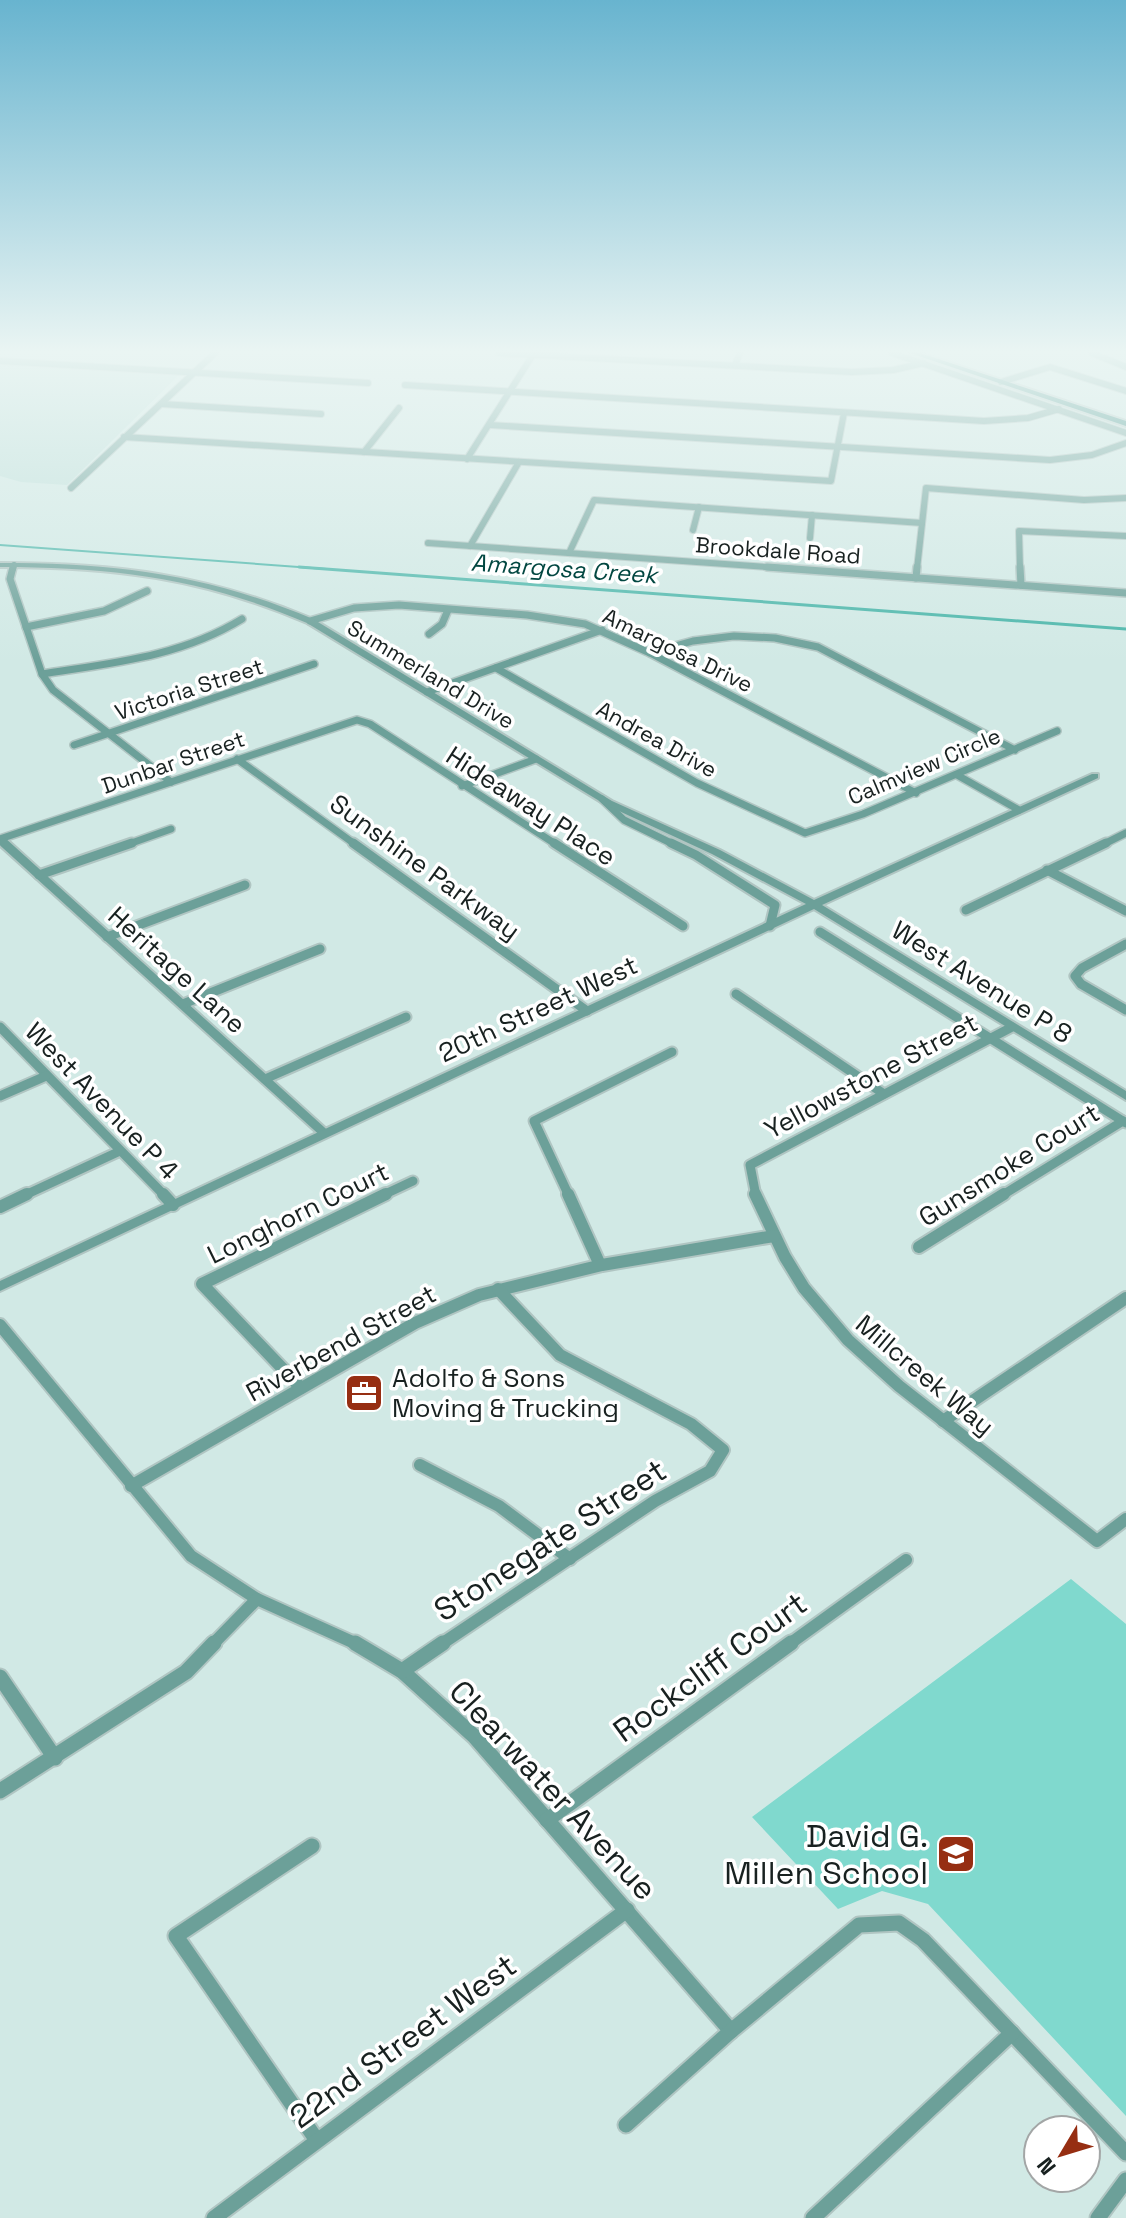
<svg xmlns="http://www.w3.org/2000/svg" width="1126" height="2218" font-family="'Space Grotesk',sans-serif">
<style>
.built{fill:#bedfda}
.green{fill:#80d9ce}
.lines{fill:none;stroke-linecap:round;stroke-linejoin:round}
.stream-far1{stroke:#49b5a9;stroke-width:2}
.stream{stroke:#49b5a9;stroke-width:3}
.minor-far4-casing{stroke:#b0c5c2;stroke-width:8}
.minor-far3-casing{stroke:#b0c5c2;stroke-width:10}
.minor-far2-casing{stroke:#b0c5c2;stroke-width:13}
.minor-far1-casing{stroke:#b0c5c2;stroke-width:16}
.minor-casing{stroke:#b0c5c2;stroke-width:19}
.tertiary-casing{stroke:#b0c5c2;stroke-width:4}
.secondary-casing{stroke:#b0c5c2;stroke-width:4}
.minor-far4{stroke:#6ca099;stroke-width:6}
.minor-far3{stroke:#6ca099;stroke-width:7}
.minor-far2{stroke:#6ca099;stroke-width:9}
.minor-far1{stroke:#6ca099;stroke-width:12}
.minor{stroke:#6ca099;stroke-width:15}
.tertiary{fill:#6ca099;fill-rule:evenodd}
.secondary{fill:#237f76;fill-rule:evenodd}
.labels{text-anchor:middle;stroke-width:7;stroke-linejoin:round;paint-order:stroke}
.far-street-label{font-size:22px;fill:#182120;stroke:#fff}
.far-water-label{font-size:24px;font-style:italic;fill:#024741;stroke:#fff}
.street-label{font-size:26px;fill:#182120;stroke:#fff}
.poi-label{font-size:26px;fill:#182120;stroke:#fff;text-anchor:start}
.near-street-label{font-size:32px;fill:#182120;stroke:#fff}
.near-poi-label{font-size:32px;fill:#182120;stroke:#fff;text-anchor:end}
</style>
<rect width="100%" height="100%" fill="#d1e9e5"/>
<polygon class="built" points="0,364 171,374 179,375 67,485 21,482 0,476"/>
<polygon class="green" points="1071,1579 1126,1624 1126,2116 928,1904 882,1891 838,1909 752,1817"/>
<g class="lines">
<polyline class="stream-far1" points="0,545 326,569"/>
<polyline class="stream" points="299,567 1126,629"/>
<g class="minor-far4-casing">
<g id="minor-far4">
<polyline points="499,353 852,372 893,370 924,363"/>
<polyline points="892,353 1126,433"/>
<polyline points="1092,353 1126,367"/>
<polyline points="0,361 368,383"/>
<polyline points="735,365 740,353"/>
<polyline points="1001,382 1050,367 1126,391"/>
<polyline points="405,385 984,421 1028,418 1059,409"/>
<polyline points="162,404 321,414"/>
<polyline points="490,425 1050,460 1092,455 1126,443"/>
<polyline points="124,437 831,481 844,413"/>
<polyline points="364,452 399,408"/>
<polyline points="467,459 534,353"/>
<polyline points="71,488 215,353"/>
<polyline points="693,530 699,507"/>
<polyline points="810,538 812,515"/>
<polyline points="428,543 795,569"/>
<polyline points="470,546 519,462"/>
<polyline points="569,553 594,500 922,523"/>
<polyline points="13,569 14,565"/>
<polyline points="917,569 926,488 1084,500 1126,498"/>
<polyline points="1020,569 1019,531 1126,536"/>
</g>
</g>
<g class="minor-far3-casing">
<g id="minor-far3">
<polyline points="13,567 10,579 42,674 53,690 171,782"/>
<polyline points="767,567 1126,593"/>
<polyline points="1020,567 1021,585"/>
<polyline points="916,578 917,567"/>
<polyline points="310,621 354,608 399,605 527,615 585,624 650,653 916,793"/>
<polyline points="26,627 104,611 147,591"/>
<polyline points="429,634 442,624 448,610"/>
<polyline points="650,653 693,641 734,636 775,638 818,647 1015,750"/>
<polyline points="496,668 697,783 805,833 863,814 1057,731"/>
<path d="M42,674C112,663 180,657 242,619"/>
<polyline points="427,692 602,630"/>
<polyline points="74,745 314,664"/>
<polyline points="237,759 356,845"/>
<polyline points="957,775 1019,810"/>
<polyline points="462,786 536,759"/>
<polyline points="602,799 624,820 675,845"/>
<polyline points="6,845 0,839 357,720 370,724 557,845"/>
<polyline points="126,845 171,829"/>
<polyline points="1102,845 1126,833"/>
</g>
</g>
<g class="minor-far2-casing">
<g id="minor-far2">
<polyline points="4,843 324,1133"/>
<polyline points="353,843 587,1011"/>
<polyline points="554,843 683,926"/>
<polyline points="671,843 696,855 775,905 770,926"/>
<polyline points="1047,870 1126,911"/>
<polyline points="39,875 132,843"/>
<polyline points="966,910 1106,843"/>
<polyline points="820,932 1126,1123"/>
<polyline points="107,937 245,885"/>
<polyline points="1126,944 1082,968 1075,976 1081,984 1126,1010"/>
<polyline points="736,994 884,1094"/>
<polyline points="183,1004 320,949"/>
<polyline points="0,1027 165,1196"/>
<polyline points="265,1079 406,1017"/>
<polyline points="0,1096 46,1076"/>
<polyline points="23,1196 120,1151"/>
<polyline points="381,1196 413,1181"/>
<polyline points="569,1196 534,1121 672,1052"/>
<polyline points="756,1196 750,1165 1012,1027"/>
<polyline points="1001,1196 1123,1121"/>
</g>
</g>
<g class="minor-far1-casing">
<g id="minor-far1">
<polyline points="163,1194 173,1205"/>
<polyline points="568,1194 600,1265"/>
<polyline points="755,1194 785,1257 804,1288 848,1340 899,1386 1097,1541 1126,1519"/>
<polyline points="0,1207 27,1194"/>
<polyline points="919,1247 1004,1194"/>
<polyline points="0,1325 191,1556 257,1599 359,1645"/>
<polyline points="301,1388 202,1284 386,1194"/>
<polyline points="943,1421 1126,1298"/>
<polyline points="420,1465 499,1506 570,1559"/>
<polyline points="131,1486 415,1323 479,1295 602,1265 774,1236"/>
<polyline points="212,1645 257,1599"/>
<polyline points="440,1645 655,1501 710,1471 723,1450 691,1424 560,1355 498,1289"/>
<polyline points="788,1645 906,1560"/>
</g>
</g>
<g class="minor-casing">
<g id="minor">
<polyline points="355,1643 402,1671 475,1737 731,2031"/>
<polyline points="402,1671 443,1643"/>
<polyline points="0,1677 55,1758"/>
<polyline points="0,1791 186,1672 214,1643"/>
<polyline points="547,1820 791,1643"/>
<polyline points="312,1846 176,1936 316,2139"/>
<polyline points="626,2125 731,2031 859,1925 899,1923 923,1940 1126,2153"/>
<polyline points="214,2218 627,1910"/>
<polyline points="813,2218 1012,2033"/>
<polyline points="1098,2218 1126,2180"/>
</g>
</g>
<g class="tertiary-casing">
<path id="tertiary" d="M0,563C115,563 206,574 313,619L612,801L720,850L814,900L1092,774H1098V778L822,905L1126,1091V1100L814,909L0,1291V1281L806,904L712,854L606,805L307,623C202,578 113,567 0,567Z"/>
</g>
<g class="secondary-casing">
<polygon id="secondary" points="910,353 920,353 1126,421 1126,426"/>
</g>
<use href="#minor-far4" class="minor-far4"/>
<use href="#minor-far3" class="minor-far3"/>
<use href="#minor-far2" class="minor-far2"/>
<use href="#minor-far1" class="minor-far1"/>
<use href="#minor" class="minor"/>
<use href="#tertiary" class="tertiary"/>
<use href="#secondary" class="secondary"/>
</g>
<linearGradient id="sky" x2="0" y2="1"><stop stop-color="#68b4cf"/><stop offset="0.53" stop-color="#eaf5f3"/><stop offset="1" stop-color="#eaf5f3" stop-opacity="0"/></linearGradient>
<rect width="1126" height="663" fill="url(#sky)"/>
<defs>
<g id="office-square" transform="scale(2)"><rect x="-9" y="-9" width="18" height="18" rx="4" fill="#962e12" stroke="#fff"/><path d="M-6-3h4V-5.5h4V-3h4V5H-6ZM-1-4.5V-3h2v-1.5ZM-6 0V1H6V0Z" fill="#fff"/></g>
<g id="school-square" transform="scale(2)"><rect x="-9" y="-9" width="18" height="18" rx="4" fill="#962e12" stroke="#fff"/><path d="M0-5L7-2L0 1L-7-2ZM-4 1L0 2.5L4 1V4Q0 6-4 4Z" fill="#fff"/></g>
</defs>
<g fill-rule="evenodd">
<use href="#office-square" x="364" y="1393"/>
<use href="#school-square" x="956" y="1854"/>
</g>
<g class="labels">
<g class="far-street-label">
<text transform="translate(778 550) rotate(4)" y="8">Brookdale Road</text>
<text transform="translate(678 650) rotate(26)" y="8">Amargosa Drive</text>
<text transform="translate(431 674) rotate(31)" y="8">Summerland Drive</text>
<text transform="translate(189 689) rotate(-18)" y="8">Victoria Street</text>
<text transform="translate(657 739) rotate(29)" y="8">Andrea Drive</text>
<text transform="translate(173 762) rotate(-19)" y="8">Dunbar Street</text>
<text transform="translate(924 766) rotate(-23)" y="8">Calmview Circle</text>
</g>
<g class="far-water-label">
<text transform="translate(564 569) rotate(4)" y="8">Amargosa Creek</text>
</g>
<g class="street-label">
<text transform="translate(531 806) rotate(33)" y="9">Hideaway Place</text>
<text transform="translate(425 867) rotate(36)" y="9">Sunshine Parkway</text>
<text transform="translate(177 970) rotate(42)" y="9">Heritage Lane</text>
<text transform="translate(982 982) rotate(32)" y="9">West Avenue P 8</text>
<text transform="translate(538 1009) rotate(-25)" y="9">20th Street West</text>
<text transform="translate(871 1076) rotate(-28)" y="9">Yellowstone Street</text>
<text transform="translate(102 1101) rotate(46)" y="9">West Avenue P 4</text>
<text transform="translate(1009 1165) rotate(-32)" y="9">Gunsmoke Court</text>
<text transform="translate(298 1213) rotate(-26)" y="9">Longhorn Court</text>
<text transform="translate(341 1343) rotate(-29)" y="9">Riverbend Street</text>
<text transform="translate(925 1375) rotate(40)" y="9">Millcreek Way</text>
</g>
<g class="poi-label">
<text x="392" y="1387">Adolfo &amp; Sons<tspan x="392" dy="30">Moving &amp; Trucking</tspan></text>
</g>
<g class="near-street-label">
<text transform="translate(550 1540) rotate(-33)" y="11">Stonegate Street</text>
<text transform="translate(710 1667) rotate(-36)" y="11">Rockcliff Court</text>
<text transform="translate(553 1790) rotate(47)" y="11">Clearwater Avenue</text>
<text transform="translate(403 2041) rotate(-36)" y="11">22nd Street West</text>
</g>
<g class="near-poi-label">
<text x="928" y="1847">David G.<tspan x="928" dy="37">Millen School</tspan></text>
</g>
</g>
<g transform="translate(1062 2154) rotate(232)"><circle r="38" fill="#ffffff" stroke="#a3a6a6" stroke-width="2"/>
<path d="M0-6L14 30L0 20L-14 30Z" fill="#962e12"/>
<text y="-12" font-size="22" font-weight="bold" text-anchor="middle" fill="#182120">N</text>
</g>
</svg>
